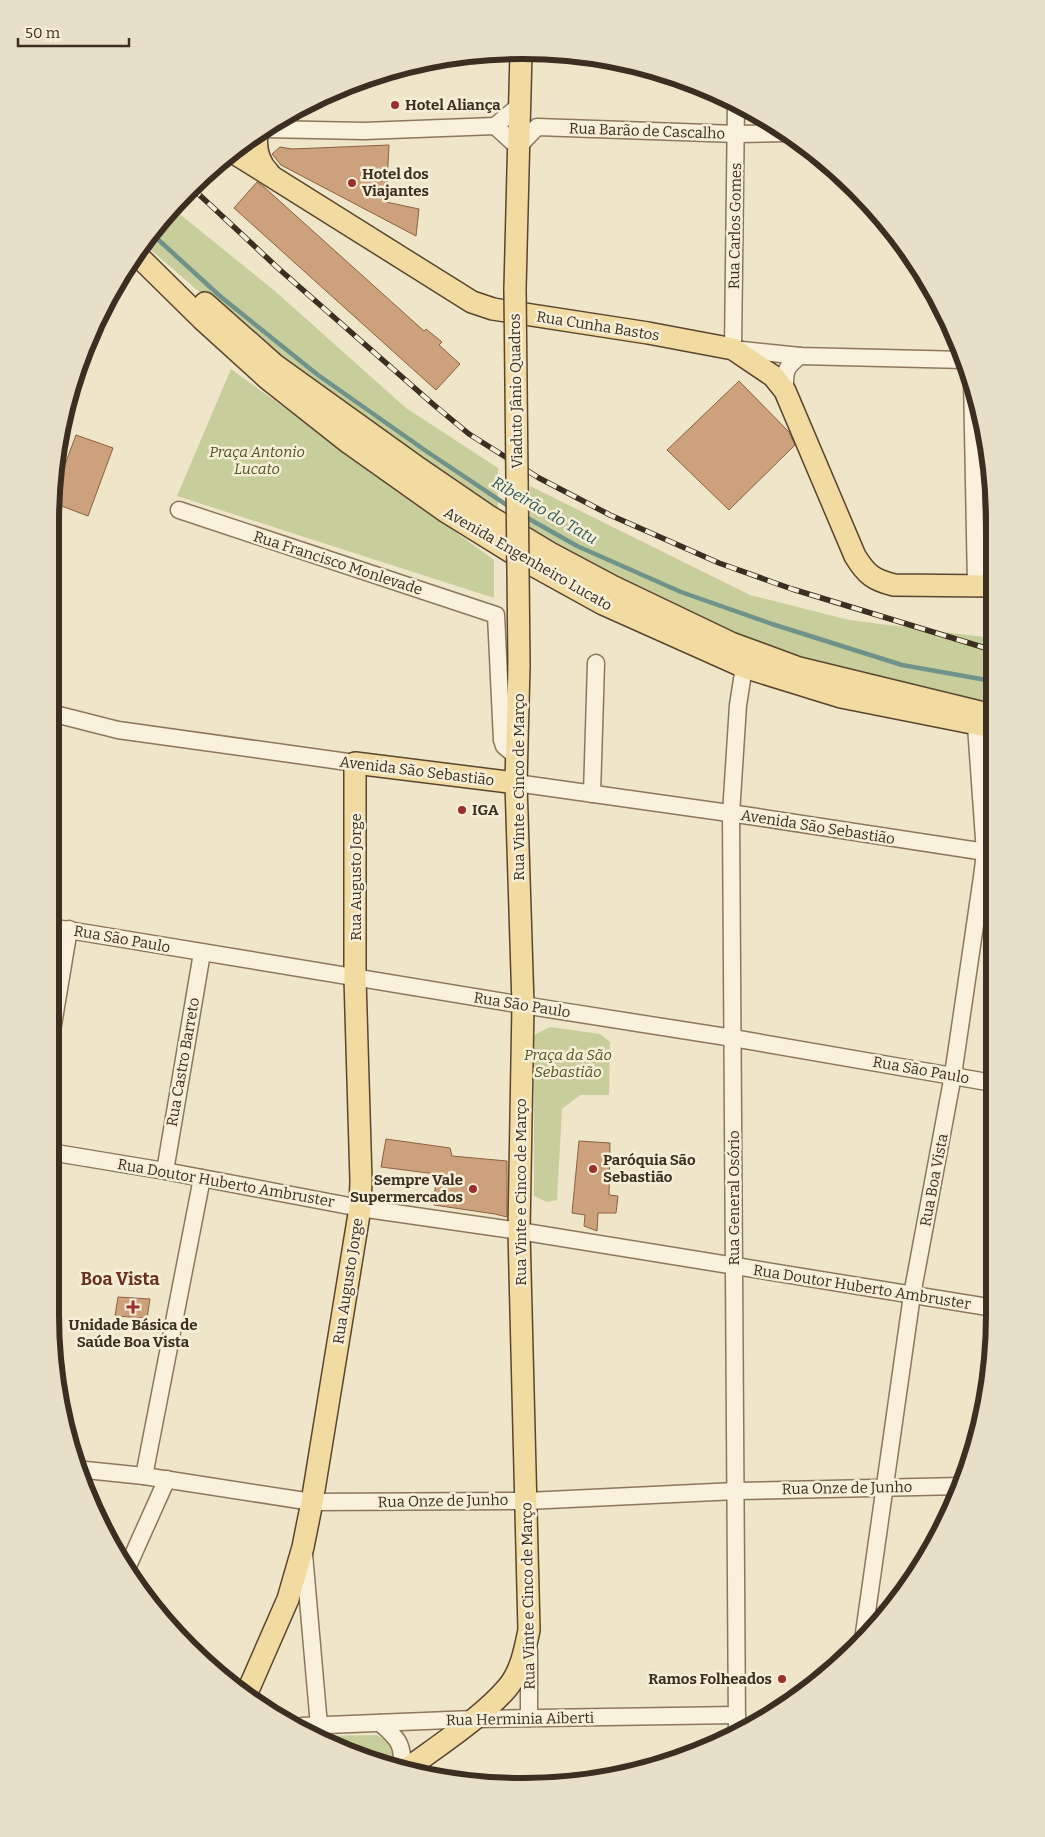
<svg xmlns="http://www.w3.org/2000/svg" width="1045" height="1837" font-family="Bitter,serif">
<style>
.green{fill:#c7ce9b}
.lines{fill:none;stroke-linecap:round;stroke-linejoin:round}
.stream{stroke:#6f928a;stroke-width:4.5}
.building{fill:#cea17d;stroke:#8b6142}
.minor-casing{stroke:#8c775c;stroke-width:19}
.major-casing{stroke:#5a4530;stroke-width:24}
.minor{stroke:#f9f1db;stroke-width:16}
.major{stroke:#f2dba0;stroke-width:21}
.rail-casing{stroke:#3c2e20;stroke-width:5.5}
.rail{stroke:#f6eed7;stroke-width:4;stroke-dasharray:11;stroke-linecap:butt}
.major-bridge-casing{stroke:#5a4530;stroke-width:24;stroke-linecap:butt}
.major-bridge{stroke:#f2dba0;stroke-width:21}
.poi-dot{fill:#9c2e2b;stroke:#f6eed7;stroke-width:2}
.labels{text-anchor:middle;stroke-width:5;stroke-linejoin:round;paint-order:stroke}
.poi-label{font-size:15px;font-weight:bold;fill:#3c2e20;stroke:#f6eed7;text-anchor:start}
.street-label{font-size:15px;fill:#3c2e20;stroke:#f6eed7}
.park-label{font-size:15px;font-style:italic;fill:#4b5926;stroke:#f6eed7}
.water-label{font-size:16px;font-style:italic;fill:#2f5c5a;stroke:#f6eed7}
.quarter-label{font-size:18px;font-weight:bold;fill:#69301f;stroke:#f6eed7}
.rim{fill:none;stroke:#3c2e20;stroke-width:6}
</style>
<rect width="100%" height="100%" fill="#efe5c8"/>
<g class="green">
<polygon points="171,207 276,292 406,408 498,468 498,515 263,347 144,244"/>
<polygon points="231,369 494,560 494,598 177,496"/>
<polygon points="530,486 750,595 849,620 992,638 992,704 959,699 784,654 707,622 529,531"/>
<polygon points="550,1027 600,1034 610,1042 609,1095 580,1095 562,1109 557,1200 547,1202 534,1196 534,1035"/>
<polygon points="377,1735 389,1743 393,1756 390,1766 324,1736"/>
</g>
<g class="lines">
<g class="stream">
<polyline points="151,233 221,297 318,375 426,451 511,508"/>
<polyline points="524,516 577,546 681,592 772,624 902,665 992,681"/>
</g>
</g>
<g class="building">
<polygon points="389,145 386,202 419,209 416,236 281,165 272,154 280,147 292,149"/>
<polygon points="257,182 264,187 424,331 426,329 442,342 439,345 460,364 436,390 234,208"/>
<polygon points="739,381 789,432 795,445 729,510 667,450"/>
<polygon points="76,435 113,448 88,516 51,502"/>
<polygon points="386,1139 450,1148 452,1156 507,1161 507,1217 495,1214 434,1205 436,1174 381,1167"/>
<polygon points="579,1141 610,1143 609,1195 618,1196 616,1213 598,1213 597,1231 584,1226 585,1215 572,1213"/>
<polygon points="118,1297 150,1299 147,1318 115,1316"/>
</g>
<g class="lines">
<g class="minor-casing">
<g id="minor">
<polyline points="736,103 733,349 800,356 965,360"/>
<polyline points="495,126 518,147 537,127 737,134 785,133"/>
<polyline points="495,126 519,106"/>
<polyline points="264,129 364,131 495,126"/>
<polyline points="972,378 976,586"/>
<path d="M785,391C785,372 784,368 800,356"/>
<polyline points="179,510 496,615 502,740 504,746 517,757"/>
<polyline points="51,713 118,730 355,763"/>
<polyline points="516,783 757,817 992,853"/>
<polyline points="592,794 596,663"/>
<polyline points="50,927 523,1005 733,1038 993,1083"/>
<polyline points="50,1043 69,929"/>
<polyline points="50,1152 165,1171 360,1208 519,1231 994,1308"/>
<polyline points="165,1171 202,953"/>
<polyline points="76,1469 144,1476 312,1502 527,1501 736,1491 961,1486"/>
<polyline points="144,1476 202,1178"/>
<polyline points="304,1554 319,1726"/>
<polyline points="128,1566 167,1479"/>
<polyline points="864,1633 912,1295 953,1075 982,877 985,853 976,726"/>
<polyline points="529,1650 529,1718"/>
<path d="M380,1723C401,1741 402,1744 403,1771"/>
<polyline points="302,1726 474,1719 737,1715"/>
<polyline points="737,1730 731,814 738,705 744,667"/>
</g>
</g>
<g class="major-casing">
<g id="major">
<path d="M257,134C255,149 258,162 269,173"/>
<path d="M231,151L472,302L493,309L648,333L733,349L773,376L785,391L855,556C866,574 873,580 894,585L991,586"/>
<polyline points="136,254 202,319 268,379 349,443 445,511 527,562 603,604 744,667 841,697 992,727"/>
<polyline points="515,289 521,52"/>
<polyline points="205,303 275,365 417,467 487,515 550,553 614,587 731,643 799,668 992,715"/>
<polyline points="246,1695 288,1599 303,1547 312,1502 360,1208 361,1181 355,978 355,763 516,783"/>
<path d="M404,1771C436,1747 483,1717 508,1687C521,1671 525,1650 529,1630L519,1231L523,1005L516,783L519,665"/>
</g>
</g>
<use href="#minor" class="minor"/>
<use href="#major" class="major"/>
<g class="rail-casing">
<polyline id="rail" points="192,188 279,269 434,405 469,434 539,478 610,515 719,563 792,589 992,650"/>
</g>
<use href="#rail" class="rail"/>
<g class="major-bridge-casing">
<polyline id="major-bridge" points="515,289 519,665"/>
</g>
<use href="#major-bridge" class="major-bridge"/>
</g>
<g class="poi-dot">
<circle cx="395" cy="105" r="5"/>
<circle cx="352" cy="183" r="5"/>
<circle cx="462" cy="810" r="5"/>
<circle cx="593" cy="1169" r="5"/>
<circle cx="473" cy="1189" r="5"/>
<path d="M130.5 1299.5h5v5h5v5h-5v5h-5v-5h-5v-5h5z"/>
<circle cx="782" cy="1679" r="5"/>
</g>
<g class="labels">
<g class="poi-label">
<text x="405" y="110">Hotel Aliança</text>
<text x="362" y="179">Hotel dos<tspan x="362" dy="17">Viajantes</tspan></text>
<text x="472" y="815">IGA</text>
<text x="603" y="1165">Paróquia São<tspan x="603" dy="17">Sebastião</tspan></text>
<text x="463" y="1185" text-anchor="end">Sempre Vale<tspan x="463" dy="17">Supermercados</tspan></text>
<text x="133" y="1330" text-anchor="middle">Unidade Básica de<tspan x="133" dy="17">Saúde Boa Vista</tspan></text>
<text x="772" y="1684" text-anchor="end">Ramos Folheados</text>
</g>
<g class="street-label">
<text transform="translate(647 131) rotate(2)" y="5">Rua Barão de Cascalho</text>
<text transform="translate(735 226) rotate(-89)" y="5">Rua Carlos Gomes</text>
<text transform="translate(598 326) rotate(9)" y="5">Rua Cunha Bastos</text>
<text transform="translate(516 391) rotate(-91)" y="5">Viaduto Jânio Quadros</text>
<text transform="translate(528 559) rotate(30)" y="5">Avenida Engenheiro Lucato</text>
<text transform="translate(338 563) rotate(18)" y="5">Rua Francisco Monlevade</text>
<text transform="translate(417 771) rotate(7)" y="5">Avenida São Sebastião</text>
<text transform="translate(519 787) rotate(-90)" y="5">Rua Vinte e Cinco de Março</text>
<text transform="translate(818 827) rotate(9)" y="5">Avenida São Sebastião</text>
<text transform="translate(356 877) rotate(-90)" y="5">Rua Augusto Jorge</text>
<text transform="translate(122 939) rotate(10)" y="5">Rua São Paulo</text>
<text transform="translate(522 1005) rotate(9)" y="5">Rua São Paulo</text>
<text transform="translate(183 1062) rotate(-80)" y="5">Rua Castro Barreto</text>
<text transform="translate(921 1070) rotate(10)" y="5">Rua São Paulo</text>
<text transform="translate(934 1180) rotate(-79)" y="5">Rua Boa Vista</text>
<text transform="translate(226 1183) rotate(10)" y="5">Rua Doutor Huberto Ambruster</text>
<text transform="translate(521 1192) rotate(-90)" y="5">Rua Vinte e Cinco de Março</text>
<text transform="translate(734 1198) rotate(-90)" y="5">Rua General Osório</text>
<text transform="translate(348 1281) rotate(-81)" y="5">Rua Augusto Jorge</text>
<text transform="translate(862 1287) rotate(9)" y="5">Rua Doutor Huberto Ambruster</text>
<text transform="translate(847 1488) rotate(-1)" y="5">Rua Onze de Junho</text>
<text transform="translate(443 1501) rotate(-1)" y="5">Rua Onze de Junho</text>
<text transform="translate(528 1596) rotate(-91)" y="5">Rua Vinte e Cinco de Março</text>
<text transform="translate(520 1719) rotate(-1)" y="5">Rua Herminia Aiberti</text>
</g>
<g class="park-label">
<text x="257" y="457">Praça Antonio<tspan x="257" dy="17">Lucato</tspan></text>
<text x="568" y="1060">Praça da São<tspan x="568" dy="17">Sebastião</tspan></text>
</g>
<g class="water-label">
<text transform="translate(545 510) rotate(30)" y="6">Ribeirão do Tatu</text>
</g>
<g class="quarter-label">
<text x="120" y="1285">Boa Vista</text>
</g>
</g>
<path d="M0 0H1045V1837H0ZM522 59H523A463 463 0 0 1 986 522V1315A463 463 0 0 1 523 1778H522A463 463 0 0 1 59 1315V522A463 463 0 0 1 522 59Z" fill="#e7dfc8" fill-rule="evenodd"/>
<path class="rim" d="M522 59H523A463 463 0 0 1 986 522V1315A463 463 0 0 1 523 1778H522A463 463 0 0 1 59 1315V522A463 463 0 0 1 522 59Z"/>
<path d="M18 38v8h111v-8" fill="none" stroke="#3c2e20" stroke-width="2.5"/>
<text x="25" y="38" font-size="15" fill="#3c2e20" stroke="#f6eed7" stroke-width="4" paint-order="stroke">50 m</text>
</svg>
